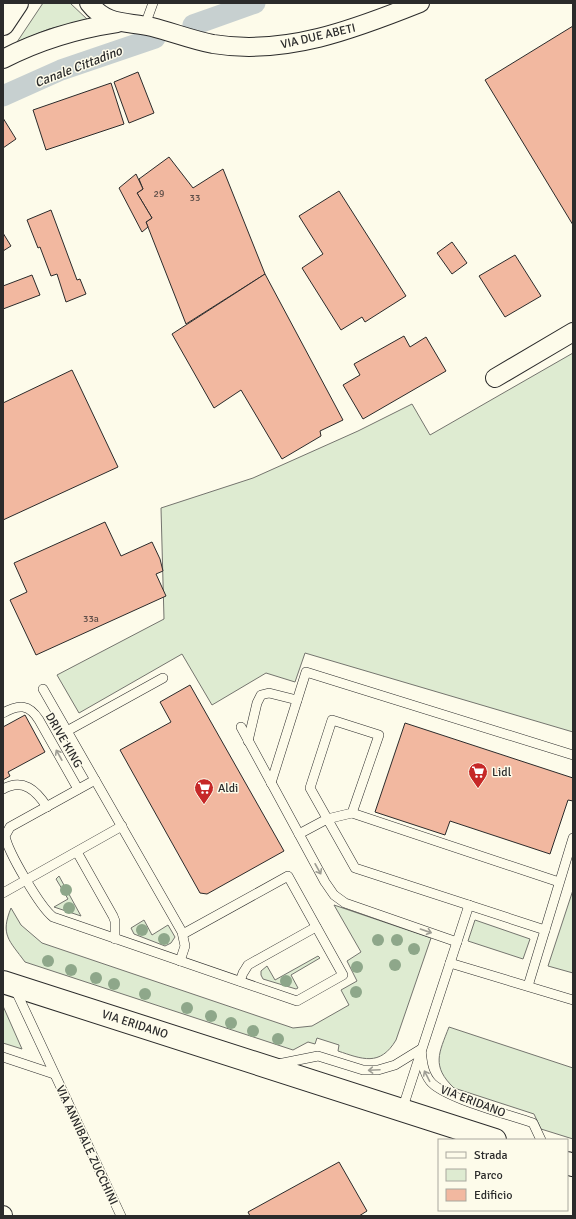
<svg xmlns="http://www.w3.org/2000/svg" width="576" height="1219" font-family="Signika,sans-serif">
<style>
.green{fill:#deebd1;stroke:#74746e}
.lines{fill:none;stroke-linecap:round;stroke-linejoin:round}
.canal{stroke:#c7d0d0;stroke-width:21}
.building{fill:#f2b8a0;stroke:#2b2b2b}
.service-casing{stroke:#2b2b2b;stroke-width:10}
.minor-casing{stroke:#2b2b2b;stroke-width:20}
.secondary-casing{stroke:#2b2b2b;stroke-width:24}
.primary-casing{stroke:#2b2b2b;stroke-width:24}
.service{stroke:#fdfbea;stroke-width:9}
.minor{stroke:#fdfbea;stroke-width:18}
.secondary{stroke:#fdfbea;stroke-width:22}
.primary{stroke:#fdfbea;stroke-width:22}
.tree{fill:#8ea78a}
.oneway{stroke:#9e9d94}
.labels{text-anchor:middle;stroke-width:3;stroke-linejoin:round;paint-order:stroke}
.number-label{font-size:10px;fill:#5d4e48}
.street-label{font-size:12px;fill:#2b2b2b;stroke:#fdfbea}
.poi-label{font-size:12px;fill:#2b2b2b;stroke:#fdfbea;text-anchor:start}
.water-label{font-size:13px;font-style:italic;fill:#2b2b2b;stroke:#fdfbea}
</style>
<rect width="100%" height="100%" fill="#fdfbea"/>
<g class="green">
<polygon points="43,3 70,3 88,20 49,29 17,42"/>
<polygon points="573,353 573,732 305,653 295,682 266,673 212,705 182,654 79,713 57,675 164,619 161,508 253,478 358,431 412,404 430,435"/>
<polygon points="59,876 81,916 54,907 68,899 56,879"/>
<polygon points="573,890 573,973 548,966"/>
<path d="M334,905L431,938L396,1040C380,1067 362,1059 338,1051L339,1045L317,1038L315,1044L308,1042L293,1050L25,962C9,940 0,935 11,908L21,925L42,943L293,1028L312,1026L349,1005L341,990L357,981L347,961L361,952Z"/>
<polygon points="144,920 152,935 168,925 175,937 171,943 165,946 134,934 131,928"/>
<polygon points="475,920 530,939 523,959 468,941"/>
<polygon points="318,956 320,958 291,975 298,988 296,989 263,979 261,975 261,971 267,966 275,980"/>
<polygon points="3,1006 22,1049 3,1043"/>
<path d="M449,1027L573,1068V1139L541,1129L534,1114L454,1088C431,1066 439,1053 449,1027Z"/>
</g>
<g class="lines">
<g class="canal">
<polyline points="193,25 255,3"/>
<polyline points="3,96 61,70 155,38"/>
</g>
</g>
<g class="building">
<polygon points="573,26 573,225 485,80"/>
<polygon points="138,72 154,113 129,123 114,82"/>
<polygon points="111,83 124,124 46,150 33,110"/>
<polygon points="3,118 16,139 3,148"/>
<polygon points="169,157 193,188 223,169 265,274 186,324 146,222 152,218 137,193 143,189 139,179"/>
<polygon points="136,174 143,189 137,193 152,218 146,222 148,227 142,232 119,188"/>
<polygon points="339,191 406,296 365,322 362,317 341,330 302,268 323,254 299,216"/>
<polygon points="51,210 77,280 80,279 86,294 66,302 57,274 51,276 40,247 38,248 27,220"/>
<polygon points="3,233 11,246 3,251"/>
<polygon points="452,242 467,263 452,274 437,253"/>
<polygon points="515,255 541,296 505,317 479,276"/>
<polygon points="265,274 343,420 320,431 321,436 282,459 241,390 214,408 172,334"/>
<polygon points="32,275 40,295 3,309 3,286"/>
<polygon points="404,336 410,347 426,337 446,371 363,419 343,385 360,375 354,364"/>
<polygon points="72,370 118,467 3,520 3,403"/>
<polygon points="105,522 121,556 152,542 160,559 163,571 156,574 166,596 36,655 10,600 27,592 14,563"/>
<polygon points="190,685 284,851 207,894 200,893 120,750 171,722 160,702"/>
<polygon points="25,715 45,752 8,772 10,776 3,780 3,727"/>
<polygon points="405,723 573,778 573,801 568,800 550,854 450,821 445,835 375,812"/>
<polygon points="339,1162 367,1211 359,1216 250,1216 248,1212"/>
</g>
<g class="lines">
<g class="service-casing">
<g id="service">
<polyline points="145,25 153,3"/>
<polyline points="43,689 182,932 185,946 180,961"/>
<path d="M3,713C19,704 29,704 39,720L78,789"/>
<polyline points="241,727 325,882 334,895 345,903 457,942"/>
<polyline points="67,731 163,678"/>
<polyline points="248,741 257,703 261,695 269,693 297,700"/>
<path d="M95,780L10,827L5,836C8,852 40,907 53,917L297,1001L343,975L288,876L183,934"/>
<polyline points="271,783 306,672 573,755"/>
<path d="M3,789C23,778 36,790 47,807"/>
<polyline points="352,813 559,882"/>
<polyline points="299,834 327,819 352,813 379,735 332,720 310,788 355,868 545,930"/>
<polyline points="77,852 113,916 115,921 115,939"/>
<polyline points="3,893 122,826"/>
<polyline points="450,963 573,1000"/>
<polyline points="240,981 243,973 248,965 316,927"/>
<polyline points="528,986 573,838"/>
<polyline points="15,989 121,1216"/>
<polyline points="3,1057 54,1074"/>
<path d="M278,1064L318,1056L363,1070H378L395,1065L421,1049C422,1060 423,1072 430,1081C443,1098 511,1115 533,1123L541,1140"/>
<polyline points="402,1110 469,905"/>
</g>
</g>
<g class="minor-casing">
<g id="minor">
<path d="M89,3C107,26 126,21 152,27C172,32 192,40 213,44C285,56 355,29 420,3"/>
<path d="M3,59C40,40 77,29 117,23"/>
<polyline points="495,378 573,332"/>
<polyline points="3,1215 3,1216"/>
</g>
</g>
<g class="secondary-casing">
<g id="secondary">
<polyline points="3,982 495,1140"/>
<polyline points="567,1163 573,1165"/>
</g>
</g>
<g class="primary-casing">
<polyline id="primary" points="3,24 17,3"/>
</g>
<use href="#service" class="service"/>
<use href="#minor" class="minor"/>
<use href="#secondary" class="secondary"/>
<use href="#primary" class="primary"/>
</g>
<g class="tree">
<circle cx="66" cy="890" r="6"/>
<circle cx="69" cy="908" r="6"/>
<circle cx="142" cy="930" r="6"/>
<circle cx="164" cy="939" r="6"/>
<circle cx="378" cy="940" r="6"/>
<circle cx="397" cy="940" r="6"/>
<circle cx="414" cy="949" r="6"/>
<circle cx="48" cy="961" r="6"/>
<circle cx="395" cy="965" r="6"/>
<circle cx="357" cy="967" r="6"/>
<circle cx="71" cy="970" r="6"/>
<circle cx="96" cy="978" r="6"/>
<circle cx="286" cy="981" r="6"/>
<circle cx="114" cy="984" r="6"/>
<circle cx="356" cy="992" r="6"/>
<circle cx="145" cy="994" r="6"/>
<circle cx="187" cy="1008" r="6"/>
<circle cx="211" cy="1016" r="6"/>
<circle cx="231" cy="1023" r="6"/>
<circle cx="253" cy="1031" r="6"/>
<circle cx="278" cy="1039" r="6"/>
</g>
<defs><path id="oneway-shaft" d="M-6 0H5M1.5-3L5.5 0L1.5 3" fill="none" stroke-width="1.6" stroke-linecap="round" stroke-linejoin="round"/></defs>
<g class="oneway">
<use href="#oneway-shaft" transform="translate(59 755) rotate(-119)"/>
<use href="#oneway-shaft" transform="translate(318 869) rotate(61)"/>
<use href="#oneway-shaft" transform="translate(426 931) rotate(19)"/>
<use href="#oneway-shaft" transform="translate(374 1070) rotate(177)"/>
<use href="#oneway-shaft" transform="translate(427 1076) rotate(-117)"/>
</g>
<defs>
<g id="supermarket-pin" transform="scale(1)"><path d="M0 17L-7.5 6A9.5 9.5 0 1 1 7.5 6Z" fill="#c62828" stroke="#fdfbea"/><path d="M-6-5.5h2.5l.6 2H6L4.5 2H-2.5L-4.4-4H-6ZM-1.5 3.2a1.3 1.3 0 1 0 .1 0ZM3 3.2a1.3 1.3 0 1 0 .1 0Z" fill="#fff"/></g>
</defs>
<g fill-rule="evenodd">
<use href="#supermarket-pin" x="478" y="772"/>
<use href="#supermarket-pin" x="204" y="788"/>
</g>
<g class="labels">
<g class="number-label">
<text x="159" y="197">29</text>
<text x="195" y="201">33</text>
<text x="91" y="622">33a</text>
</g>
<g class="street-label">
<text transform="translate(318 36) rotate(-13)" y="4">VIA DUE ABETI</text>
<text transform="translate(64 740) rotate(60)" y="4">DRIVE KING</text>
<text transform="translate(135 1024) rotate(18)" y="4">VIA ERIDANO</text>
<text transform="translate(473 1101) rotate(21)" y="4">VIA ERIDANO</text>
<text transform="translate(87 1145) rotate(65)" y="4">VIA ANNIBALE ZUCCHINI</text>
</g>
<g class="poi-label">
<text x="492" y="776">Lidl</text>
<text x="218" y="792">Aldi</text>
</g>
<g class="water-label">
<text transform="translate(78 66) rotate(-21)" y="5">Canale Cittadino</text>
</g>
</g>
<rect width="576" height="1219" fill="none" stroke="#2b2b2b" stroke-width="8"/>
<rect x="438" y="1139" width="130" height="72" fill="#fdfbea" stroke="#a9a89e"/>
<rect x="446" y="1152" width="20" height="6" fill="#fdfbea" stroke="#a9a89e"/>
<text x="474" y="1159" font-size="12" fill="#2b2b2b">Strada</text>
<rect x="446" y="1169" width="20" height="12" fill="#deebd1" stroke="#a9a89e"/>
<text x="474" y="1179" font-size="12" fill="#2b2b2b">Parco</text>
<rect x="446" y="1189" width="20" height="12" fill="#f2b8a0" stroke="#a9a89e"/>
<text x="474" y="1199" font-size="12" fill="#2b2b2b">Edificio</text>
</svg>
